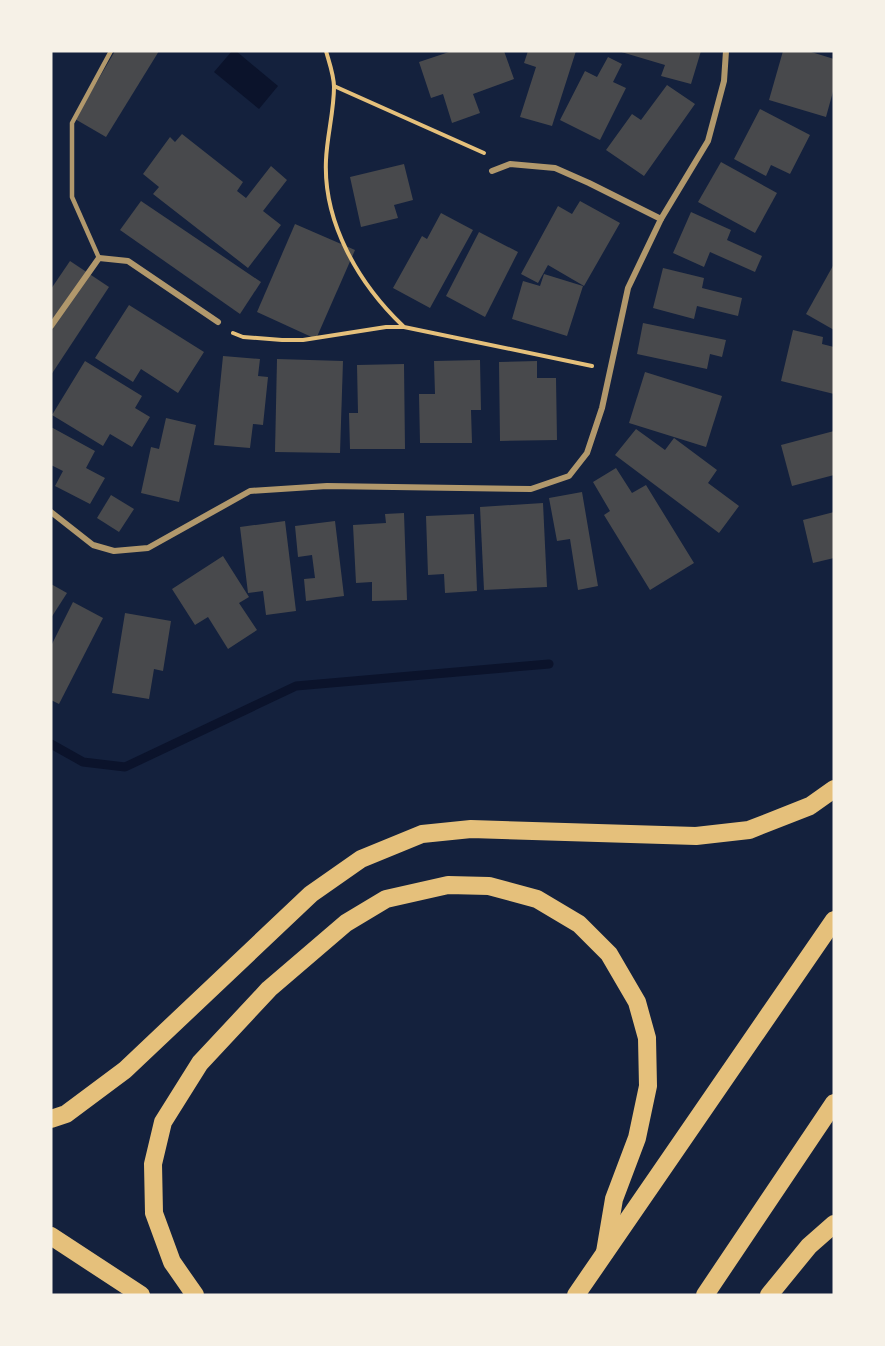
<svg xmlns="http://www.w3.org/2000/svg" width="885" height="1346" font-family="'Public Sans',sans-serif">
<style>
.water{fill:#0b132b}
.lines{fill:none;stroke-linecap:round;stroke-linejoin:round}
.stream{stroke:#0b132b;stroke-width:9}
.building{fill:#48494c}
.path{stroke:#e5c07b;stroke-width:4}
.service{stroke:#b1986c;stroke-width:4.5}
.minor{stroke:#b1986c;stroke-width:6}
.motorway{stroke:#e5c07b;stroke-width:18}
</style>
<rect width="100%" height="100%" fill="#14213d"/>
<polygon class="water" points="232,51 236,51 278,86 259,109 214,72"/>
<g class="lines">
<polyline class="stream" points="51,744 83,762 125,767 296,686 549,664"/>
</g>
<g class="building">
<polygon points="115,51 159,51 106,137 75,119"/>
<polygon points="452,51 504,51 514,79 473,94 480,113 452,123 443,94 431,98 419,62"/>
<polygon points="528,51 576,51 552,126 520,117 536,67 524,63"/>
<polygon points="618,51 701,51 691,84 661,76 665,65"/>
<polygon points="783,51 808,51 834,59 834,88 826,117 769,100"/>
<polygon points="608,57 622,64 613,82 626,88 600,140 560,120 585,71 597,77"/>
<polygon points="667,85 695,104 644,176 606,150 632,114 641,120"/>
<polygon points="760,109 810,135 790,174 771,165 766,176 734,159"/>
<polygon points="182,134 243,182 237,191 246,198 271,166 287,180 263,211 281,225 248,268 153,194 159,187 143,174 170,137 175,142"/>
<polygon points="721,162 777,193 755,233 698,202"/>
<polygon points="404,164 413,200 394,205 398,218 361,227 350,177"/>
<polygon points="141,201 261,282 240,314 120,230"/>
<polygon points="580,201 620,223 584,286 548,265 538,283 521,274 558,206 572,214"/>
<polygon points="691,212 731,230 727,240 762,256 755,272 710,252 704,267 673,253"/>
<polygon points="441,213 473,230 430,308 393,288 422,236 427,239"/>
<polygon points="295,224 355,250 316,339 257,312"/>
<polygon points="479,232 518,252 485,317 446,296"/>
<polygon points="70,261 109,287 51,375 51,289"/>
<polygon points="834,264 834,330 806,314"/>
<polygon points="663,268 704,278 702,288 742,298 738,316 697,306 694,319 653,308"/>
<polygon points="544,274 583,286 567,336 512,319 523,281 540,286"/>
<polygon points="129,305 204,352 178,393 141,369 133,382 95,358"/>
<polygon points="643,323 726,340 722,357 710,354 707,369 637,354"/>
<polygon points="793,330 823,337 822,344 834,347 834,394 781,381"/>
<polygon points="223,356 260,359 258,376 268,377 263,425 253,424 250,448 214,445"/>
<polygon points="277,359 343,361 340,453 275,452"/>
<polygon points="480,360 481,410 471,410 472,443 420,443 419,394 435,394 434,361"/>
<polygon points="85,361 142,396 135,408 150,417 132,447 110,434 103,446 52,415"/>
<polygon points="537,361 537,378 556,378 557,440 500,441 499,362"/>
<polygon points="404,364 405,449 350,449 349,413 358,413 357,365"/>
<polygon points="645,372 722,396 706,447 629,423"/>
<polygon points="166,418 196,425 179,502 141,493 151,447 159,449"/>
<polygon points="51,427 95,451 86,468 105,478 90,504 55,486 63,471 51,465"/>
<polygon points="636,429 665,450 674,438 717,470 708,483 739,506 719,533 615,455"/>
<polygon points="834,431 834,475 792,486 781,445"/>
<polygon points="616,468 632,493 646,485 694,563 650,590 604,515 610,511 593,482"/>
<polygon points="582,492 598,586 578,590 570,539 557,541 549,498"/>
<polygon points="111,495 134,509 119,532 97,518"/>
<polygon points="543,503 547,587 484,590 480,507"/>
<polygon points="834,512 834,558 813,563 803,520"/>
<polygon points="404,513 407,600 372,601 372,582 356,583 353,525 386,523 385,514"/>
<polygon points="474,514 477,591 445,593 444,574 428,575 426,516"/>
<polygon points="285,521 296,611 266,615 263,591 248,593 240,527"/>
<polygon points="335,521 344,596 306,601 304,579 315,578 312,555 298,557 295,526"/>
<polygon points="223,556 249,597 239,603 257,630 228,649 208,617 195,625 172,589"/>
<polygon points="51,584 67,593 51,618"/>
<polygon points="73,602 103,618 59,704 51,700 51,646"/>
<polygon points="125,613 171,621 163,671 154,669 149,699 112,693"/>
</g>
<g class="lines">
<g class="path">
<path d="M326,51C329,62 334,75 334,87C334,111 327,136 326,160C323,223 359,284 403,326"/>
<polyline points="334,86 484,153"/>
<polyline points="233,333 243,337 282,340 303,340 386,327 404,327 592,366"/>
</g>
<polyline class="service" points="99,258 72,197 72,123 111,51"/>
<g class="minor">
<polyline points="492,171 510,164 555,168 589,183 661,219"/>
<polyline points="51,326 99,258 128,261 218,322"/>
<polyline points="51,512 93,545 114,551 148,548 250,491 327,486 531,489 569,476 587,453 602,408 628,288 661,219 708,141 724,81 726,51"/>
</g>
<g class="motorway">
<polyline points="51,1119 66,1114 125,1070 311,894 361,859 422,834 471,829 696,836 749,830 810,806 834,789"/>
<polyline points="51,1236 141,1295"/>
<polyline points="195,1295 172,1262 154,1213 153,1164 163,1122 200,1063 269,989 346,923 386,899 448,885 489,886 537,899 579,924 609,954 637,1002 647,1038 648,1086 637,1138 614,1199 605,1252"/>
<polyline points="576,1295 834,920"/>
<polyline points="705,1295 834,1103"/>
<polyline points="769,1295 809,1246 834,1224"/>
</g>
</g>
<rect width="885" height="1346" fill="none" stroke="#f6f1e7" stroke-width="105"/>
</svg>
